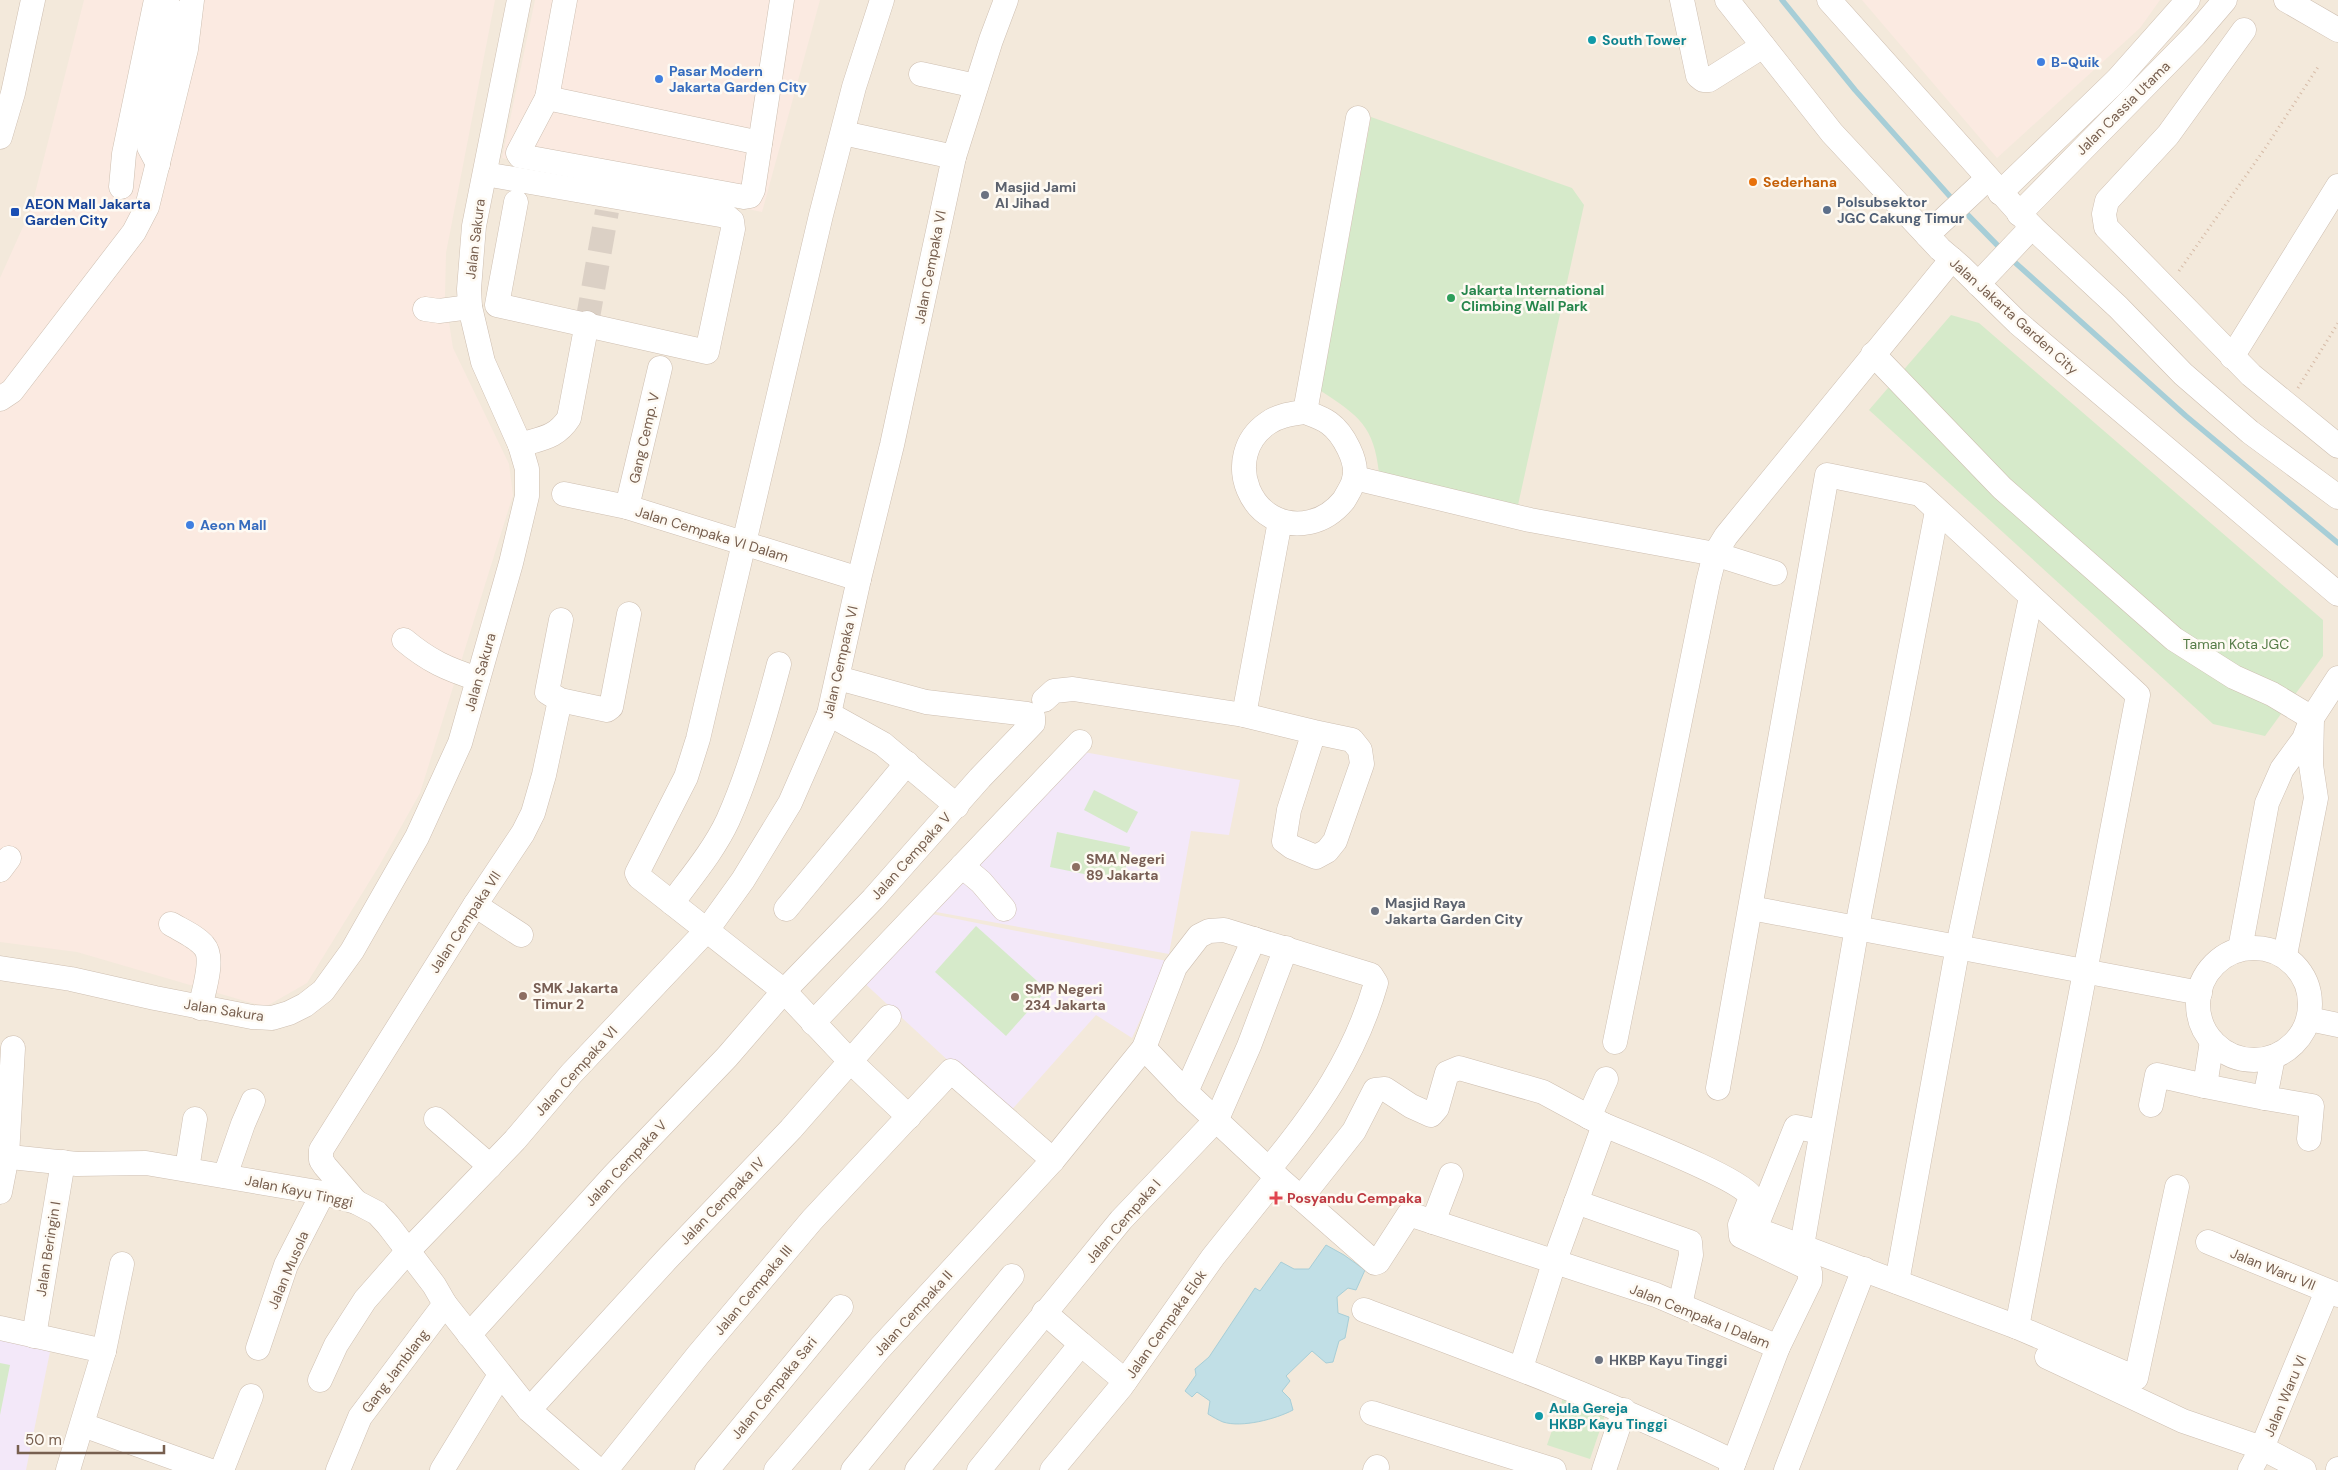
<svg xmlns="http://www.w3.org/2000/svg" width="2338" height="1470" font-family="'DM Sans',sans-serif">
<style>
.residential{fill:#f3e9db}
.commercial{fill:#fbeae1}
.education{fill:#f3e8f9}
.green{fill:#d6eaca}
.water{fill:#c1dfe6;stroke:#a7ced7}
.lines{fill:none;stroke-linecap:round;stroke-linejoin:round}
.stream{stroke:#a7ced7;stroke-width:5.5}
.minor-tunnel{stroke:#dbd0c5;stroke-width:24;stroke-dasharray:24 12;stroke-linecap:butt}
.minor-casing{stroke:#cebfb1;stroke-width:25}
.path{stroke:#d6bba7;stroke-width:3;stroke-dasharray:1 4;stroke-linecap:butt}
.minor{stroke:#fff;stroke-width:24}
.culture-dot{fill:#0f9aa8;stroke:#fefaf3;stroke-width:2}
.shop-dot{fill:#3f7fe0;stroke:#fefaf3;stroke-width:2}
.food-dot{fill:#e8710a;stroke:#fefaf3;stroke-width:2}
.worship-dot{fill:#6b7280;stroke:#fefaf3;stroke-width:2}
.service-dot{fill:#5c6f8a;stroke:#fefaf3;stroke-width:2}
.transit-dot{fill:#1a4fb4;stroke:#fefaf3;stroke-width:2}
.leisure-dot{fill:#2e9e5b;stroke:#fefaf3;stroke-width:2}
.education-dot{fill:#8d6e63;stroke:#fefaf3;stroke-width:2}
.health-dot{fill:#e0444e;stroke:#fefaf3;stroke-width:2}
.labels{text-anchor:middle;stroke-width:5;stroke-linejoin:round;paint-order:stroke}
.culture-label{font-size:14px;font-weight:bold;fill:#0d838f;stroke:#fefaf3;text-anchor:start}
.shop-label{font-size:14px;font-weight:bold;fill:#366cbe;stroke:#fefaf3;text-anchor:start}
.street-label{font-size:14px;fill:#775f4f;stroke:#fefaf3}
.food-label{font-size:14px;font-weight:bold;fill:#c56008;stroke:#fefaf3;text-anchor:start}
.worship-label{font-size:14px;font-weight:bold;fill:#5b616d;stroke:#fefaf3;text-anchor:start}
.service-label{font-size:14px;font-weight:bold;fill:#4e5e75;stroke:#fefaf3;text-anchor:start}
.transit-label{font-size:14px;font-weight:bold;fill:#164399;stroke:#fefaf3;text-anchor:start}
.leisure-label{font-size:14px;font-weight:bold;fill:#27864d;stroke:#fefaf3;text-anchor:start}
.park-label{font-size:14px;fill:#557c47;stroke:#fefaf3}
.education-label{font-size:14px;font-weight:bold;fill:#785e54;stroke:#fefaf3;text-anchor:start}
.health-label{font-size:14px;font-weight:bold;fill:#be3a42;stroke:#fefaf3;text-anchor:start}
</style>
<rect width="100%" height="100%" fill="#fcf6ec"/>
<rect class="residential" x="0" y="0" width="2338" height="1470"/>
<g class="commercial">
<polygon points="84,0 495,0 446,253 445,296 453,348 509,464 513,495 420,793 379,866 307,983 265,1007 77,952 0,942 0,278 31,209"/>
<polygon points="535,0 820,0 762,212 502,158"/>
<polygon points="1862,0 2160,0 2140,28 1997,158"/>
</g>
<g class="education">
<polygon points="1078,751 1240,780 1229,835 1191,831 1169,954 925,910"/>
<polygon points="922,912 1167,961 1132,1038 1096,1015 1007,1115 860,979"/>
<polygon points="0,1321 54,1332 26,1470 0,1470"/>
</g>
<g class="green">
<path d="M1371,117L1572,188L1584,205L1518,505L1379,473C1374,426 1359,416 1321,391Z"/>
<polygon points="1951,315 1979,323 2323,620 2323,656 2265,736 2213,724 1869,410"/>
<polygon points="1094,790 1138,812 1127,833 1084,810"/>
<polygon points="1057,832 1130,847 1123,882 1050,867"/>
<polygon points="976,926 1047,990 1006,1036 935,972"/>
<polygon points="0,1363 10,1365 0,1415"/>
<polygon points="1563,1398 1606,1412 1590,1459 1547,1445"/>
</g>
<path class="water" d="M1326,1245L1344,1255L1365,1270L1356,1290L1348,1288L1337,1297L1338,1313L1349,1317L1345,1338L1339,1341L1333,1362L1326,1363L1312,1351L1286,1376L1290,1381L1282,1391L1290,1399L1293,1410C1276,1419 1242,1428 1223,1422C1218,1420 1213,1417 1208,1414L1210,1401L1197,1392L1192,1397L1185,1391L1196,1375L1195,1369L1209,1357L1255,1288L1260,1291L1281,1262L1294,1269H1309Z"/>
<g class="lines">
<g class="stream">
<polyline points="1782,0 1855,90 1954,201"/>
<polyline points="1963,210 2002,250"/>
<polyline points="2010,258 2186,416 2338,543"/>
</g>
<polyline class="minor-tunnel" points="587,323 607,211"/>
<g class="minor-casing">
<g id="minor">
<polyline points="565,0 547,98 760,143"/>
<polyline points="882,0 854,87 821,215 698,739 686,777 637,873 639,877 784,991 850,1061 909,1117"/>
<polyline points="1682,0 1698,76 1703,80 1709,80 1763,46"/>
<polyline points="1727,0 1832,133 1940,249 1961,267 2018,323 2338,594"/>
<polyline points="1829,0 2032,227 2118,307 2183,374 2250,432 2338,497"/>
<polyline points="2286,0 2338,30"/>
<polyline points="2244,30 2168,135 2107,201 2104,214 2106,227 2251,375 2338,446"/>
<polyline points="921,74 976,86"/>
<polyline points="547,98 518,153 520,156 744,197 750,196 753,190 782,0"/>
<polyline points="843,133 954,157"/>
<polyline points="0,137 13,93 33,0"/>
<polyline points="158,164 149,147 149,122 172,10"/>
<polyline points="485,174 726,216 732,221 733,229 707,352 497,305 516,202"/>
<polyline points="121,187 124,154 156,0"/>
<polyline points="2000,193 2117,80 2188,0"/>
<polyline points="2019,214 2195,35 2225,0"/>
<polyline points="1927,235 1987,179"/>
<polyline points="1978,284 2032,227"/>
<polyline points="425,309 439,311 470,307"/>
<polyline points="1873,354 2002,488 2174,639 2234,677 2272,694 2312,718 2338,678"/>
<polyline points="2232,357 2338,186"/>
<polyline points="0,399 12,391 134,232 147,207 186,49 192,0"/>
<path d="M1305,412C1313,415 1322,418 1329,423C1343,433 1359,462 1354,479C1353,486 1347,494 1344,500C1335,511 1324,519 1310,522C1251,535 1219,456 1268,423C1279,415 1292,414 1305,412Z"/>
<polyline points="1305,412 1358,118"/>
<path d="M520,445C542,438 556,438 569,418L587,323"/>
<polyline points="1355,478 1530,520 1715,554 1775,573"/>
<polyline points="564,494 627,507 859,579"/>
<polyline points="627,507 660,368"/>
<polyline points="561,620 547,692 560,700 607,710 611,707 629,614"/>
<path d="M404,640C429,661 447,669 478,679"/>
<polyline points="1044,700 1054,691 1073,689 1244,715 1280,521"/>
<polyline points="829,714 883,744 957,806"/>
<polyline points="1244,715 1314,732 1289,810 1284,841 1292,847 1316,857 1327,851 1335,841 1362,764 1360,750 1352,740 1314,732"/>
<polyline points="962,866 981,882 1004,909"/>
<polyline points="0,870 9,858"/>
<path d="M672,903C692,876 714,850 728,820C749,773 766,714 779,664"/>
<polyline points="475,905 521,935"/>
<polyline points="1751,908 2200,993"/>
<polyline points="786,909 907,763"/>
<path d="M171,924C181,930 197,937 204,946C215,958 203,993 200,1008"/>
<circle cx="2254" cy="1004" r="56"/>
<polyline points="2240,949 2267,803 2282,769 2304,739 2312,718 2311,765 2316,798 2285,955"/>
<polyline points="0,968 71,979 155,998 252,1017 272,1018 289,1013 305,1005 323,991 352,951 417,837 460,743 511,563 527,496 527,469 520,445 483,362 470,307 469,289 474,226 519,0"/>
<polyline points="2309,1019 2338,1025"/>
<polyline points="813,1023 1080,742"/>
<polyline points="1615,1042 1708,582 1715,554 1726,536 1952,259"/>
<polyline points="2273,1057 2265,1098 2312,1106 2309,1139"/>
<polyline points="2205,1086 2265,1098"/>
<polyline points="1718,1088 1827,475 1920,494 2138,695 2017,1327 1755,1229 1796,1127 1821,1132"/>
<polyline points="1186,1092 1254,939"/>
<polyline points="2151,1105 2157,1075 2205,1086 2212,1041"/>
<polyline points="1589,1117 1606,1079"/>
<polyline points="436,1119 490,1166"/>
<path d="M1604,1125C1632,1137 1736,1176 1751,1196L1750,1200L1740,1225L1741,1236L1806,1267L1810,1272V1281L1778,1347"/>
<polyline points="0,1156 77,1164 146,1163 323,1193 356,1202 377,1213 388,1225 434,1285 445,1304 529,1410 598,1470"/>
<polyline points="187,1169 195,1119"/>
<polyline points="225,1176 243,1124 253,1101"/>
<polyline points="1277,1177 1375,1263 1378,1262 1409,1214 1656,1295 1778,1347 1731,1470"/>
<polyline points="0,1192 7,1156 13,1048"/>
<polyline points="1301,1198 1354,1131 1375,1090 1385,1089 1411,1106 1431,1115 1437,1108 1447,1073 1459,1068 1543,1092 1604,1125 1554,1263 1521,1368"/>
<polyline points="356,1202 325,1166 321,1160 321,1150 475,905 523,833 533,813 544,775 560,700"/>
<polyline points="1576,1202 1690,1242 1691,1255 1680,1305"/>
<polyline points="1433,1222 1451,1175"/>
<polyline points="2208,1242 2338,1295"/>
<polyline points="1802,1246 1857,927 1937,511"/>
<polyline points="1897,1282 1958,946 2031,597"/>
<path d="M1364,1310C1490,1357 1614,1403 1734,1462"/>
<polyline points="2017,1327 2136,1378 2177,1187"/>
<polyline points="0,1328 104,1351 68,1470"/>
<polyline points="469,1335 613,1176 727,1057 784,991 873,899 980,778 1033,723 1033,717 1027,714 926,702 838,678"/>
<polyline points="34,1336 63,1162"/>
<polyline points="1081,1344 1125,1381"/>
<polyline points="258,1348 286,1265 323,1193"/>
<polyline points="104,1351 122,1264"/>
<polyline points="2047,1357 2183,1421 2262,1448 2304,1470"/>
<polyline points="320,1380 336,1345 365,1300 407,1252 515,1140 571,1074 707,930 743,880 790,803 829,714 859,579 892,445 954,157 991,40 1006,0"/>
<polyline points="529,1410 666,1260 791,1129 889,1017"/>
<polyline points="1372,1413 1554,1470"/>
<polyline points="83,1425 208,1470"/>
<polyline points="222,1470 251,1396"/>
<polyline points="338,1470 360,1417 445,1304"/>
<polyline points="442,1470 500,1375"/>
<polyline points="606,1470 698,1355 812,1220 951,1071 1053,1160"/>
<polyline points="707,1470 841,1307"/>
<path d="M776,1470L880,1348L1053,1160L1144,1048L1175,967L1199,936L1209,931L1224,930L1371,975L1376,983C1355,1056 1317,1111 1269,1169"/>
<polyline points="853,1470 1012,1276"/>
<polyline points="917,1470 1121,1220 1217,1119 1249,1046 1286,948"/>
<polyline points="979,1470 1081,1344 1044,1312"/>
<polyline points="1052,1470 1121,1387 1213,1257 1277,1177 1186,1092 1144,1048"/>
<polyline points="1375,1470 1377,1467"/>
<polyline points="1604,1470 1624,1410"/>
<polyline points="1786,1470 1864,1269"/>
<polyline points="2250,1470 2262,1448 2327,1291"/>
<polyline points="2338,1470 2338,1469"/>
</g>
</g>
<g class="path">
<polyline points="2179,271 2266,147 2318,67"/>
<polyline points="2298,388 2338,323"/>
</g>
<use href="#minor" class="minor"/>
</g>
<g class="culture-dot">
<circle cx="1592" cy="40" r="5"/>
<circle cx="1539" cy="1416" r="5"/>
</g>
<g class="shop-dot">
<circle cx="2041" cy="62" r="5"/>
<circle cx="659" cy="79" r="5"/>
<circle cx="190" cy="525" r="5"/>
</g>
<circle class="food-dot" cx="1753" cy="182" r="5"/>
<g class="worship-dot">
<circle cx="985" cy="195" r="5"/>
<circle cx="1375" cy="911" r="5"/>
<circle cx="1599" cy="1360" r="5"/>
</g>
<circle class="service-dot" cx="1827" cy="210" r="5"/>
<rect class="transit-dot" x="10" y="207" width="10" height="10" rx="2.5"/>
<circle class="leisure-dot" cx="1451" cy="298" r="5"/>
<g class="education-dot">
<circle cx="1076" cy="867" r="5"/>
<circle cx="523" cy="996" r="5"/>
<circle cx="1015" cy="997" r="5"/>
</g>
<path class="health-dot" d="M1273.5 1190.5h5v5h5v5h-5v5h-5v-5h-5v-5h5z"/>
<g class="labels">
<g class="culture-label">
<text x="1602" y="45">South Tower</text>
<text x="1549" y="1413">Aula Gereja<tspan x="1549" dy="16">HKBP Kayu Tinggi</tspan></text>
</g>
<g class="shop-label">
<text x="2051" y="67">B-Quik</text>
<text x="669" y="76">Pasar Modern<tspan x="669" dy="16">Jakarta Garden City</tspan></text>
<text x="200" y="530">Aeon Mall</text>
</g>
<g class="street-label">
<text transform="translate(2123 108) rotate(-45)" y="5">Jalan Cassia Utama</text>
<text transform="translate(475 239) rotate(-83)" y="5">Jalan Sakura</text>
<text transform="translate(930 267) rotate(-79)" y="5">Jalan Cempaka VI</text>
<text transform="translate(2014 316) rotate(42)" y="5">Jalan Jakarta Garden City</text>
<text transform="translate(644 438) rotate(-77)" y="5">Gang Cemp. V</text>
<text transform="translate(712 534) rotate(17)" y="5">Jalan Cempaka VI Dalam</text>
<text transform="translate(840 662) rotate(-77)" y="5">Jalan Cempaka VI</text>
<text transform="translate(480 672) rotate(-74)" y="5">Jalan Sakura</text>
<text transform="translate(911 856) rotate(-48)" y="5">Jalan Cempaka V</text>
<text transform="translate(465 922) rotate(-57)" y="5">Jalan Cempaka VII</text>
<text transform="translate(224 1010) rotate(9)" y="5">Jalan Sakura</text>
<text transform="translate(576 1071) rotate(-48)" y="5">Jalan Cempaka VI</text>
<text transform="translate(626 1163) rotate(-47)" y="5">Jalan Cempaka V</text>
<text transform="translate(299 1191) rotate(12)" y="5">Jalan Kayu Tinggi</text>
<text transform="translate(722 1201) rotate(-46)" y="5">Jalan Cempaka IV</text>
<text transform="translate(1123 1221) rotate(-49)" y="5">Jalan Cempaka I</text>
<text transform="translate(48 1249) rotate(-81)" y="5">Jalan Beringin I</text>
<text transform="translate(2273 1269) rotate(22)" y="5">Jalan Waru VII</text>
<text transform="translate(288 1270) rotate(-67)" y="5">Jalan Musola</text>
<text transform="translate(753 1290) rotate(-50)" y="5">Jalan Cempaka III</text>
<text transform="translate(913 1313) rotate(-48)" y="5">Jalan Cempaka II</text>
<text transform="translate(1700 1316) rotate(22)" y="5">Jalan Cempaka I Dalam</text>
<text transform="translate(1166 1324) rotate(-55)" y="5">Jalan Cempaka Elok</text>
<text transform="translate(395 1371) rotate(-53)" y="5">Gang Jamblang</text>
<text transform="translate(774 1388) rotate(-51)" y="5">Jalan Cempaka Sari</text>
<text transform="translate(2285 1396) rotate(-67)" y="5">Jalan Waru VI</text>
</g>
<g class="food-label">
<text x="1763" y="187">Sederhana</text>
</g>
<g class="worship-label">
<text x="995" y="192">Masjid Jami<tspan x="995" dy="16">Al Jihad</tspan></text>
<text x="1385" y="908">Masjid Raya<tspan x="1385" dy="16">Jakarta Garden City</tspan></text>
<text x="1609" y="1365">HKBP Kayu Tinggi</text>
</g>
<g class="service-label">
<text x="1837" y="207">Polsubsektor<tspan x="1837" dy="16">JGC Cakung Timur</tspan></text>
</g>
<g class="transit-label">
<text x="25" y="209">AEON Mall Jakarta<tspan x="25" dy="16">Garden City</tspan></text>
</g>
<g class="leisure-label">
<text x="1461" y="295">Jakarta International<tspan x="1461" dy="16">Climbing Wall Park</tspan></text>
</g>
<g class="park-label">
<text x="2236" y="649">Taman Kota JGC</text>
</g>
<g class="education-label">
<text x="1086" y="864">SMA Negeri<tspan x="1086" dy="16">89 Jakarta</tspan></text>
<text x="533" y="993">SMK Jakarta<tspan x="533" dy="16">Timur 2</tspan></text>
<text x="1025" y="994">SMP Negeri<tspan x="1025" dy="16">234 Jakarta</tspan></text>
</g>
<g class="health-label">
<text x="1287" y="1203">Posyandu Cempaka</text>
</g>
</g>
<path d="M18 1445v8h146v-8" fill="none" stroke="#775f4f" stroke-width="2.5"/>
<text x="25" y="1445" font-size="15" fill="#775f4f" stroke="#fefaf3" stroke-width="4" paint-order="stroke">50 m</text>
</svg>
